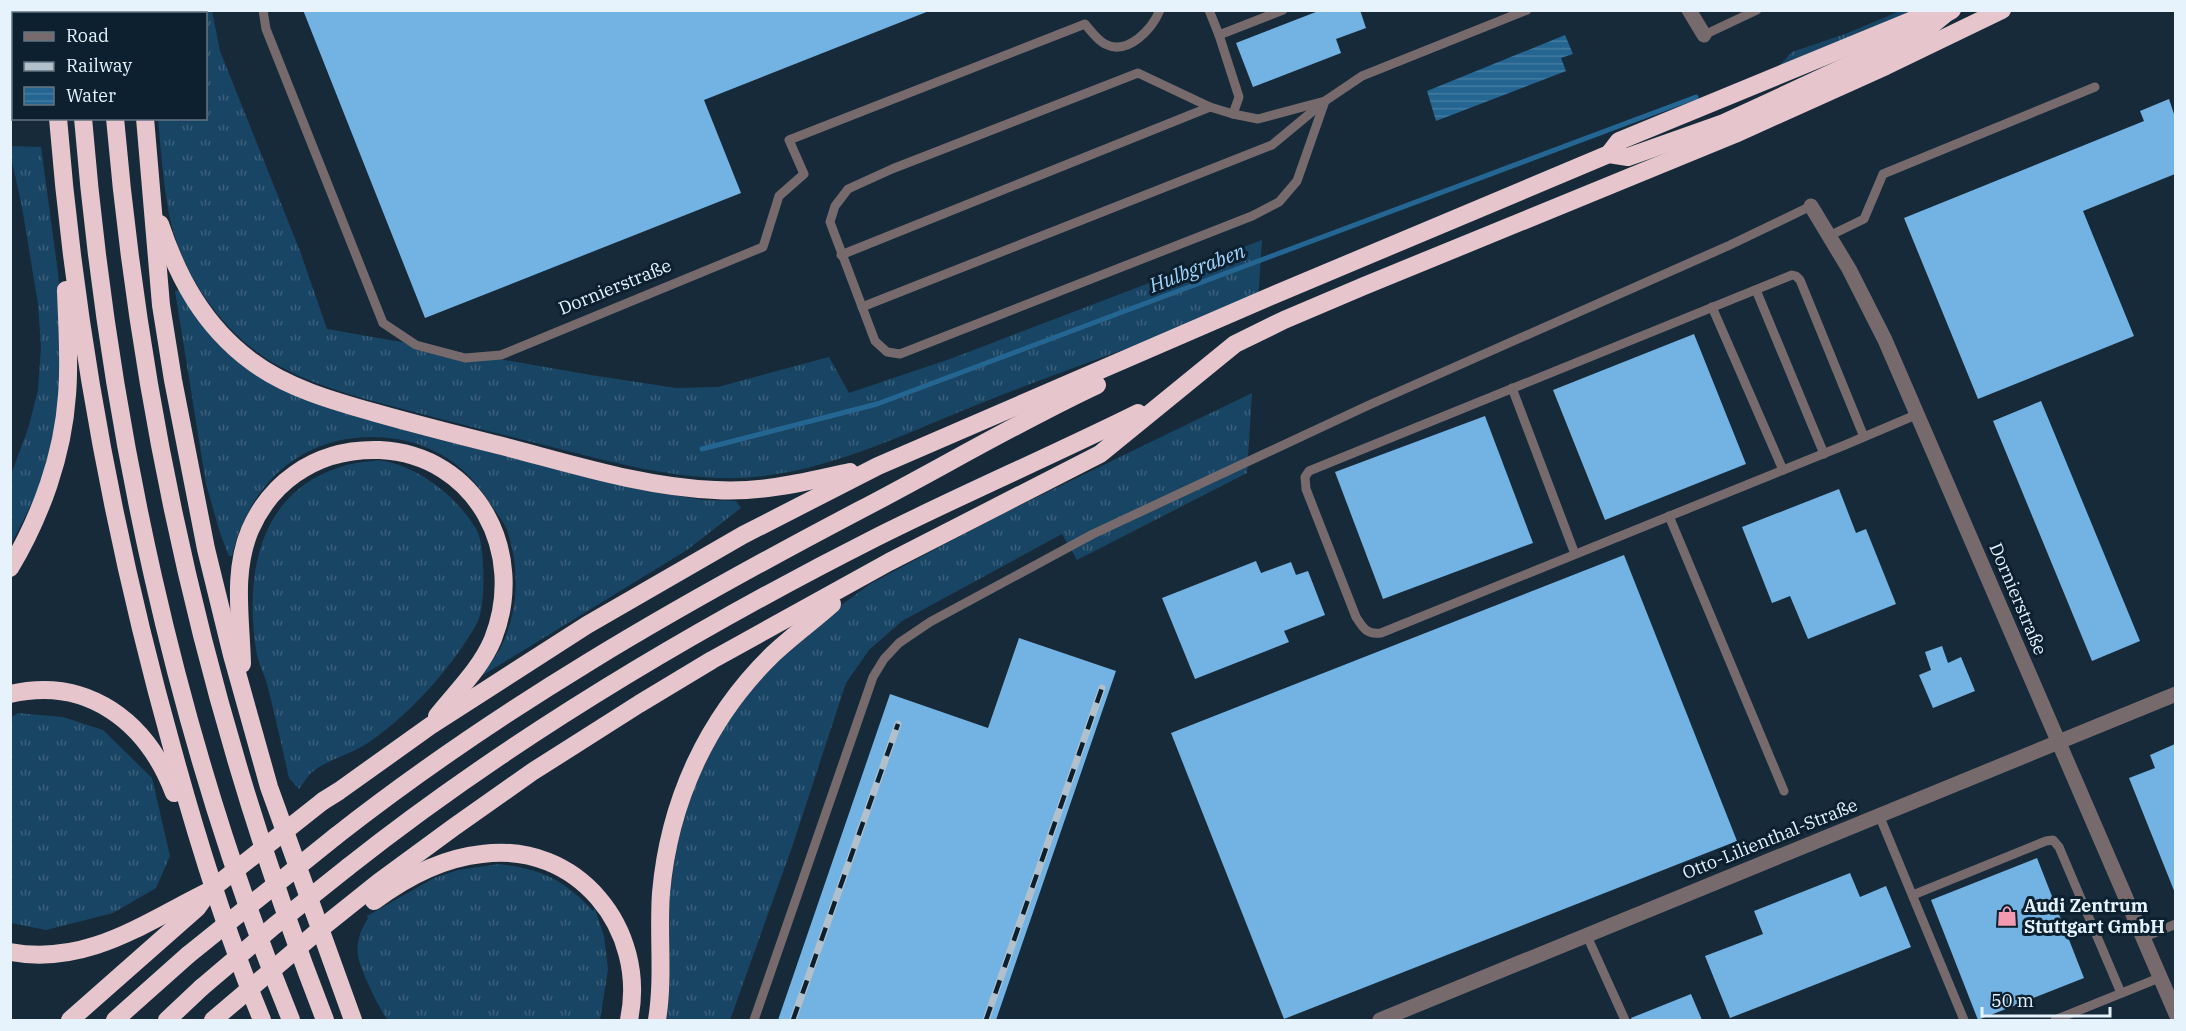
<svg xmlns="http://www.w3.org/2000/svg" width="2186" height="1031" font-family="'IBM Plex Serif',serif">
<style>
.grass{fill:url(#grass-tufts)}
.water{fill:url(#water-rules)}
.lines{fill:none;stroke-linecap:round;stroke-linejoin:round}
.stream{stroke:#246591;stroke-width:5}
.building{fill:#73b3e3}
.path{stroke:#8595a1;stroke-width:3;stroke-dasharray:3 4.5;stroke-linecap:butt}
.lane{stroke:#776a6c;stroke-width:9}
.street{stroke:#776a6c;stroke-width:15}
.highway{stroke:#e6c5cc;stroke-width:18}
.rail-casing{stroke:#b1c0cb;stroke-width:7}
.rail{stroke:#0c202f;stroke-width:4.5;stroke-dasharray:14;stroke-linecap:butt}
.highway-bridge{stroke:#e6c5cc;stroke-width:18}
.labels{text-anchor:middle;stroke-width:6;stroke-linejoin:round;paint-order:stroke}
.street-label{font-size:18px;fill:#e6f3fd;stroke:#0c202f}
.poi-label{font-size:18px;font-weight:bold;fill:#e6f3fd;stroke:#0c202f;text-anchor:start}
.water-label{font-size:20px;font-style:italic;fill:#a3d5fc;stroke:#0c202f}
</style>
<defs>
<pattern id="grass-tufts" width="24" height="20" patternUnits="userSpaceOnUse" patternTransform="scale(1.5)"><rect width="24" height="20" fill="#194564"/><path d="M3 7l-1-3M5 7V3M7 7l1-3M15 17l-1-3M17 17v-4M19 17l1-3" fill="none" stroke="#3a607b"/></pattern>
<pattern id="water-rules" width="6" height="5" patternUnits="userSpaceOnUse" patternTransform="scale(1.5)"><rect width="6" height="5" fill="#246591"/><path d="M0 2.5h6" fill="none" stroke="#447ca1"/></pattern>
</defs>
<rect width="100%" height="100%" fill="#162a39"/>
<g class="grass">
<polygon points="11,10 29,11 29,13 14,14 14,92 11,92"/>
<path d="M152,11H212L220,51L300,251L327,329L591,375L676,388L718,387L829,357L849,393L950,359L1262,240L1258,301C1169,334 1078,365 989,400C909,431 828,474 740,478C678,480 615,463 556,448C492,432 428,416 365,399C336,390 306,381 279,366C225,337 181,275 169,214C163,183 161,150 158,119L206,118L207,83L206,14L152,13Z"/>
<polygon points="1900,11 1942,11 1798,77 1784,77 1779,66 1792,52 1845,34"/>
<polygon points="11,146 41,147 58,273 64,347 56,427 38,492 11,544 10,477 28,429 38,390 41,347 38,304 22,207 11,157"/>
<path d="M179,290C195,320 215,344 243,364L643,490L703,500L736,501L741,508L687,550L478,678C486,668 495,659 500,649C519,611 520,569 507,530C503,520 495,511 490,503C477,483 463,467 442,455C421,443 397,437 372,437C299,437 248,486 232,556H229L220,533L206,484L175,291Z"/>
<polygon points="1252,393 1247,473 1077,560 1062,534 902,621 869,650 846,683 792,847 730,1020 667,1020 670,983 670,894 673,872 677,843 686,809 694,786 721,730 762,676 828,615 870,584 994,518"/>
<path d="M378,460C415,465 450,491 471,521C473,525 477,529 478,533C485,550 486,607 477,623C454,666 404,721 363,746C348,755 322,762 310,774C306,778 303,784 299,789L289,778C282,747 275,715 267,684C264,673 258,662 256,650C244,569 261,486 351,464C359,462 369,462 378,460Z"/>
<polygon points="18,713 63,717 103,730 152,778 170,856 156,888 113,913 46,930 11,923 10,718"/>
<path d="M499,864C541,869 564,879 593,911L595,909L604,936L608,969L600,1020H388C380,1011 359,967 358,955C356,943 361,928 368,919L367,916L434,878L458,870Z"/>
</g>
<polygon class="water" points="1565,35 1573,54 1561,58 1566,71 1436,121 1427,91"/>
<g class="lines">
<polyline class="stream" points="702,449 877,404 1696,97"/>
</g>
<g class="building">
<polygon points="303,10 929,10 929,11 704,100 741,193 425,318"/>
<polygon points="1321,10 1360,10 1366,28 1336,39 1341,53 1253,87 1236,43"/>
<polygon points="2169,99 2175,117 2175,174 2083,211 2134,336 1978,399 1904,218 2144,121 2140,111"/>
<polygon points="1694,334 1746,464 1605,520 1553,390"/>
<polygon points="2041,401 2140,641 2092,661 1993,421"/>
<polygon points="1485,416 1533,543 1383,599 1335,472"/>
<polygon points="1839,489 1856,533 1866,529 1896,604 1808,639 1790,596 1772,603 1742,527"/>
<polygon points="1624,555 1737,841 1284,1019 1171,733"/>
<polygon points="1256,561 1261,573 1291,562 1296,575 1308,571 1325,615 1284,631 1289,642 1195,679 1162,598"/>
<polygon points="1019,638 1116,671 996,1020 778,1020 890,694 988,728"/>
<polygon points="1942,646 1948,663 1961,657 1975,691 1933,708 1919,675 1931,670 1925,652"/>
<polygon points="2175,744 2175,893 2129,778 2155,768 2150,755"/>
<polygon points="2037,858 2084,978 1978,1020 1931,900"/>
<polygon points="1850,873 1860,897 1886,886 1911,947 1730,1018 1705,956 1763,934 1754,911"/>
<polygon points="1691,994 1702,1020 1632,1020 1631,1018"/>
</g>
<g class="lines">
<g class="path">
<polyline points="192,10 192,14"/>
<polyline points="10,114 14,114"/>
</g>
<g class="lane">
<path d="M263,10L266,29L383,323L416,345L465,358L501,355L763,247L779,196L804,174L789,140L1085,24C1091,31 1097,40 1105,44C1128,56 1152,29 1160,10"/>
<polyline points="1209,10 1219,35 1239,97 1233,114"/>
<polyline points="1219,35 1283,10"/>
<polyline points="1704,35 1757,10"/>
<polygon points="1138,73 1210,107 1233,114 1258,119 1325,101 1297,181 1279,202 1252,216 900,354 887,352 875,341 830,222 835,206 848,189 892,169"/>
<polyline points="1829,236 1864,219 1883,174 2095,87"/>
<polyline points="841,255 1210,107"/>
<polyline points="1756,290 1824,454"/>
<polyline points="862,307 1272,145 1325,101 1362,76 1527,10"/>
<polyline points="1712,307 1783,470"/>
<polyline points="1512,388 1575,554"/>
<path d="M1864,437L1800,280L1796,276L1792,275L1309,471L1305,477L1306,489L1356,617C1363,628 1367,635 1381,633L1845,445L1918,414"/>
<polyline points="1669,516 1784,791"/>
<polyline points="1879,815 1964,1020"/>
<polyline points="1913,895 2046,841 2053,840 2059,847 2121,993"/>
<polyline points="1587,936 1625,1020"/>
<polyline points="2142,938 2176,924"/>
<polyline points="754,1020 873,677 884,659 899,643 930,622 1093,534 1369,405 1730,245 1811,206"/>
<polyline points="2055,1020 2159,978"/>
</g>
<g class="street">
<polyline points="1689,10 1704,35"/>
<polyline points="1811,206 1849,269 1885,340 2176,1014"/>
<polyline points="1380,1020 2176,694"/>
</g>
<g class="highway">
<polyline points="50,10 50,14"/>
<polyline points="75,10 75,14"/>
<polyline points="107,10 107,14"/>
<polyline points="137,10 137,14"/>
<path d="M58,118C75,332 115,544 173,751C198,842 226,933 262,1020"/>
<path d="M83,118C108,423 176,738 291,1020"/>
<path d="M115,118C142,430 212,729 325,1020"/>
<polyline points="145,118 161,305 173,380 206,549 232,655 269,787 353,1020"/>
<polyline points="1609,154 1619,141 1920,17 1945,14"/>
<path d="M160,224C178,278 204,326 251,361C287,388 333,401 376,413C415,424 454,434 494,444C566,462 640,487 715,490C761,493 805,482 850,472"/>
<path d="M10,568C41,516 63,455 67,395C70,360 67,325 66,290"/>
<path d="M242,664C241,619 232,573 250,530C260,507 275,488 295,474C320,456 350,449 380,450C477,455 527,553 493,639C481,668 457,691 437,716"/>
<path d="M10,694C88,676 147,722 174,793"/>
<polyline points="323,801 339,791 430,726 587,625 743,535 878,466 1269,297 1609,154 1628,157 1724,123 1927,29 1945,14 1952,10"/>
<path d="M336,836C499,708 677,606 860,510C939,469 1016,423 1097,385"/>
<path d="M348,867C511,738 691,631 877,537C963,494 1051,456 1138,413"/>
<path d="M374,901C405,878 443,858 482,854C577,841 648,929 629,1020"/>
<polyline points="324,926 379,882 454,827 532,772 639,704 712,660 889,562 1100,454 1235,344 1284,320 1364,286 1735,134 1886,66 2002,10"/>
<path d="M10,952C87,966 144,923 209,891"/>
<polyline points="70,1020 197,908 202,901"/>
<polyline points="115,1020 188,955"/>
<polyline points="167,1020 201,988"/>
<path d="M657,1020C664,978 658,935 661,893C669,802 707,718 773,654C792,636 813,621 832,604"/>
</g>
<g class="rail-casing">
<g id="rail">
<polyline points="793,1020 898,724"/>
<polyline points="986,1020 1102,688"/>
</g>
</g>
<use href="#rail" class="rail"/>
<g class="highway-bridge">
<polyline points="209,891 323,801"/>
<polyline points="188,955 336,836"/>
<polyline points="201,988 274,926 348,867"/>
<polyline points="213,1020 324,926"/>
</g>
</g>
<defs>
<g id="shop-bare" transform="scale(1.62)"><path d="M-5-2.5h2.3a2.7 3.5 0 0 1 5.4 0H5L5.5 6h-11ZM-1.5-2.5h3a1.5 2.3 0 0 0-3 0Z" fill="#f29ab0" stroke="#0c202f" stroke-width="2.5" paint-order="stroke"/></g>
</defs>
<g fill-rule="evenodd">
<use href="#shop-bare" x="2007" y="916"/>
</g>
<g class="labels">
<g class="street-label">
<text transform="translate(615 287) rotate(-22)" y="6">Dornierstraße</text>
<text transform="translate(2018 599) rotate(67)" y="6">Dornierstraße</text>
<text transform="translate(1770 839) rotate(-22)" y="6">Otto-Lilienthal-Straße</text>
</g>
<g class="poi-label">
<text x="2024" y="912">Audi Zentrum<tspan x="2024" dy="21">Stuttgart GmbH</tspan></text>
</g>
<g class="water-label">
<text transform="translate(1197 268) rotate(-21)" y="7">Hulbgraben</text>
</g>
</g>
<rect width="2186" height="1031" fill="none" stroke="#e6f3fd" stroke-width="24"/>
<rect x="12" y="12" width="195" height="108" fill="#0c202f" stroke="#637481" stroke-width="1.5"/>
<rect x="24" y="32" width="30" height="9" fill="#776a6c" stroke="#637481" stroke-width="1.5"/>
<text x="66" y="42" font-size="18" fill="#e6f3fd">Road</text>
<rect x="24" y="62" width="30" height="9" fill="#b1c0cb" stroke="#637481" stroke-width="1.5"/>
<text x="66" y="72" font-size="18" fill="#e6f3fd">Railway</text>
<rect x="24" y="87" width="30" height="18" fill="url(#water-rules)" stroke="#637481" stroke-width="1.5"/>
<text x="66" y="102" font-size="18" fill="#e6f3fd">Water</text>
<path d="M1982 1007v9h128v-9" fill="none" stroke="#e6f3fd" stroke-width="3"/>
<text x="1991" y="1007" font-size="18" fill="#e6f3fd" stroke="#0c202f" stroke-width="4.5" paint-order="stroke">50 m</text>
</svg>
